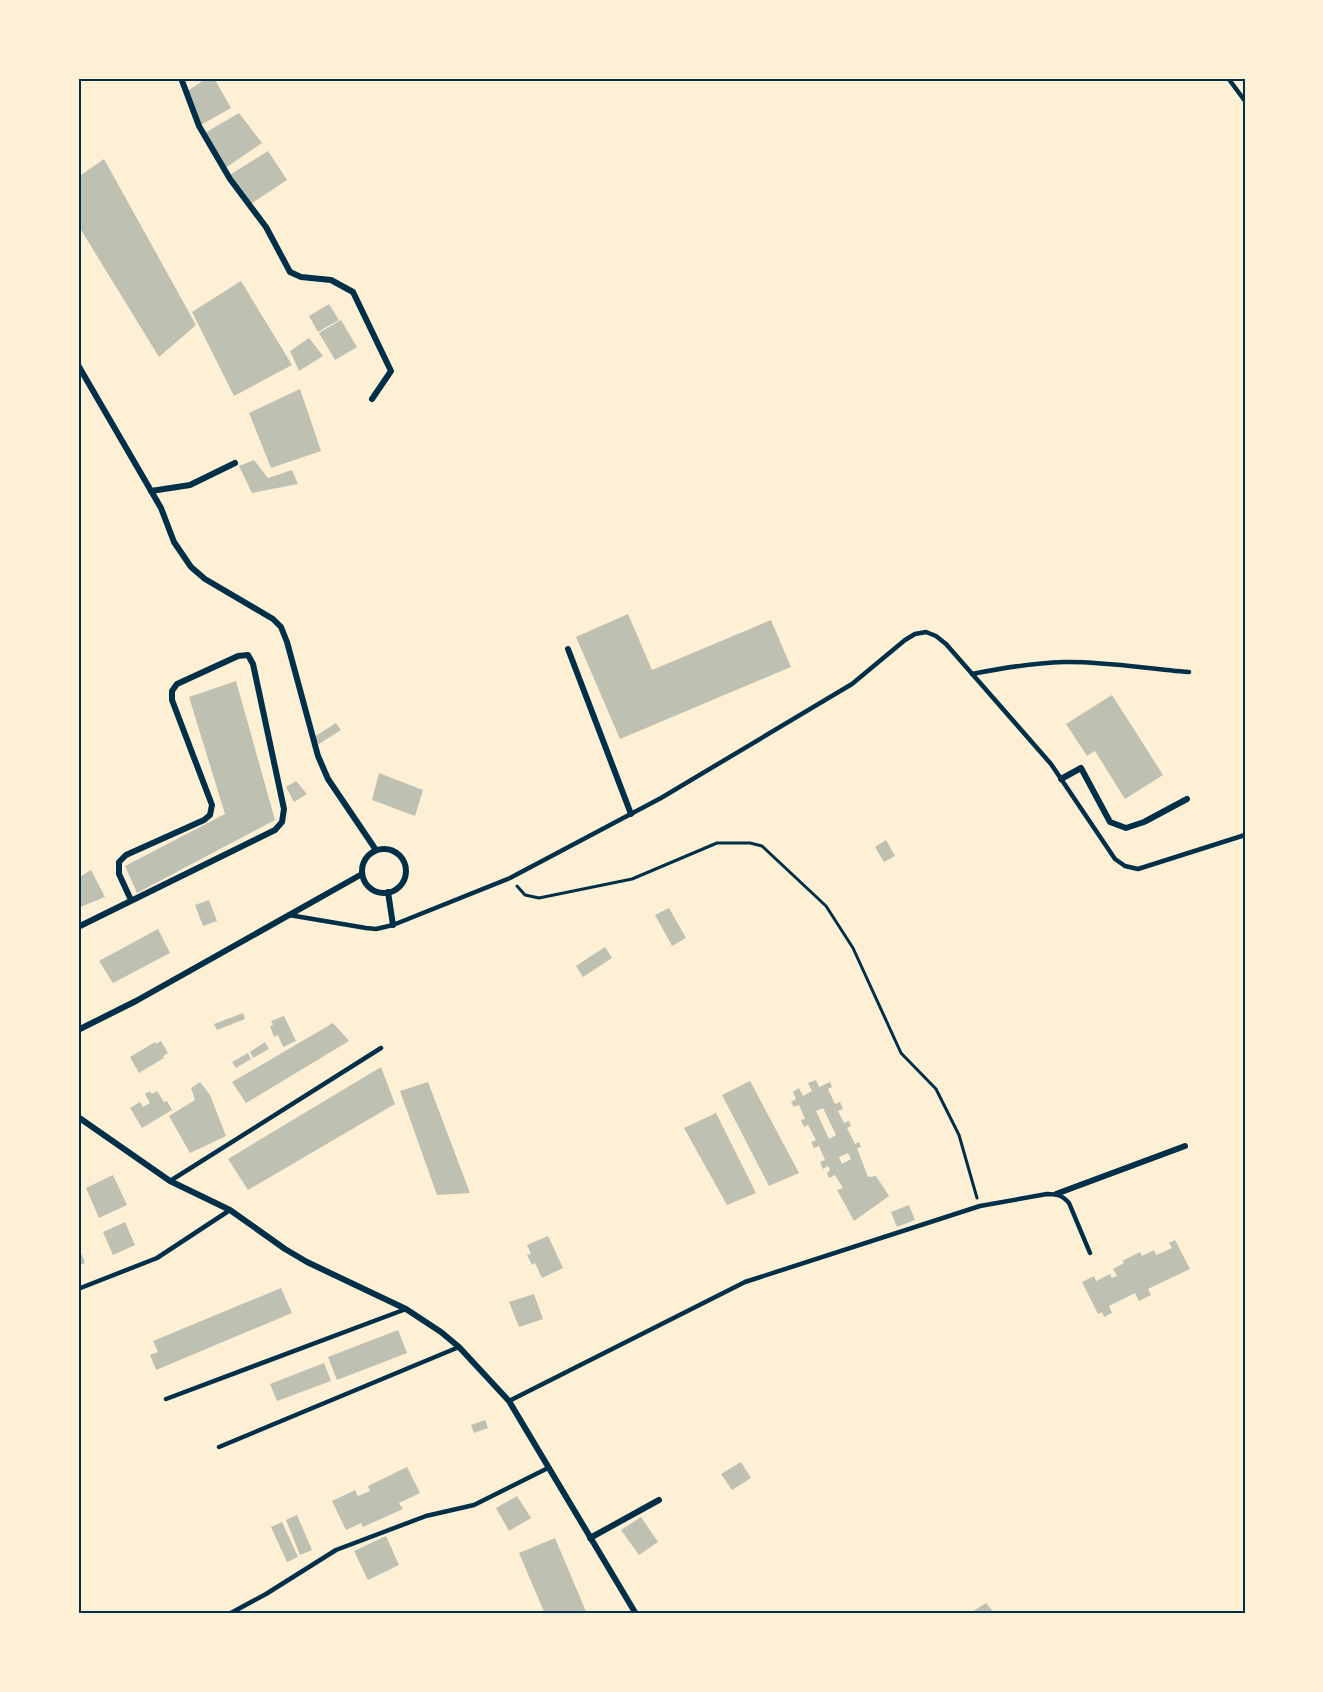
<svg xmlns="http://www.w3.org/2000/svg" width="1323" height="1692" font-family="'Asap Condensed',sans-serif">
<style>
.building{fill:#bec0b2;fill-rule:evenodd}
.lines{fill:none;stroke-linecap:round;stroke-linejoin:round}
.path{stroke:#003049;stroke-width:3}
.service{stroke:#003049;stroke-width:4.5}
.minor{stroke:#003049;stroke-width:6}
.neatline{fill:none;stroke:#003049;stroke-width:2}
</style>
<rect width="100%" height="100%" fill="#fdf0d5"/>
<g class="building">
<polygon points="207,78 214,78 231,108 199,126 186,92"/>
<polygon points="239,113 262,143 224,169 203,134"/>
<polygon points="268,151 287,180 249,205 228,176"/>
<polygon points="104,159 196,325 159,357 78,225 78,177"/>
<polygon points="241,281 292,365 234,396 192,312"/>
<polygon points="329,304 339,320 318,332 309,316"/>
<polygon points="341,320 357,347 335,360 319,333"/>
<polygon points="309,338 323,356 299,371 290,351"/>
<polygon points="300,389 321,451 271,468 249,413"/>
<polygon points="254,460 268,478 292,470 298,484 252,493 239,466"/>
<polygon points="628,614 652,670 771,620 791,667 620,739 576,637"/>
<polygon points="236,681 275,820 137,893 125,866 225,814 189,697"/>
<polygon points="1112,695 1163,775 1125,799 1095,751 1087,756 1066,724"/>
<polygon points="336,723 341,730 319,744 314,737"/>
<polygon points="379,773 423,790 415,816 372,800"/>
<polygon points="296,781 307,794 294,802 286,787"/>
<polygon points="886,840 895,856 884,862 875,847"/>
<polygon points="91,870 105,897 78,908 78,878"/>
<polygon points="209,900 217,921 203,926 195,905"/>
<polygon points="669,908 686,938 672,946 655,915"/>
<polygon points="158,929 170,953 113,983 99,961"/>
<polygon points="605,947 612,958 583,977 576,966"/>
<polygon points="243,1013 245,1019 217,1030 214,1024"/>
<polygon points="284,1016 296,1041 283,1047 278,1035 274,1037 270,1026 273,1025 271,1021"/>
<polygon points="333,1023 349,1041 246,1103 232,1082"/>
<polygon points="161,1041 168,1053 163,1056 164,1058 139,1073 130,1057 155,1042 156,1044"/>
<polygon points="265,1042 269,1049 253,1058 250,1052"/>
<polygon points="248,1053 251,1059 236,1068 232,1062"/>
<polygon points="381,1067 395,1104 248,1190 228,1159"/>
<path d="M816,1080L819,1087L830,1082L832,1087L828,1089L835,1104L840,1102L843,1109L838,1111L844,1123L849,1121L851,1126L847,1128L855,1144L859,1142L861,1147L857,1148L868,1177L876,1176L889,1196L854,1221L837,1190L843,1188L835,1175L829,1178L827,1173L830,1170L828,1166L823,1169L820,1162L825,1160L819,1146L814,1148L811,1142L816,1140L808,1125L804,1127L801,1120L805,1119L799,1105L794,1107L791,1102L796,1099L793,1092L799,1088L803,1096L812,1091L808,1083ZM823,1108L836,1135L829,1139L816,1111ZM848,1153L851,1159L842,1164L839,1157Z"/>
<polygon points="750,1081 799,1173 769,1186 722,1095"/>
<polygon points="200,1082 210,1095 226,1136 190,1153 169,1116 195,1100 191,1088"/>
<polygon points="428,1082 470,1193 437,1195 400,1091"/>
<polygon points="150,1091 152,1094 157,1091 164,1102 167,1101 172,1110 142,1128 130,1108 140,1102 143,1107 150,1103 145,1094"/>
<polygon points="716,1113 756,1193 727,1205 684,1128"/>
<polygon points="113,1175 127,1205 99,1218 86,1188"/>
<polygon points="909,1205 915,1220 897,1227 891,1212"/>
<polygon points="125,1222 135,1245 113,1255 103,1232"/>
<polygon points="548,1236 563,1268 542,1278 535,1263 532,1265 527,1255 531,1254 527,1245"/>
<polygon points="1175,1240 1190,1269 1148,1289 1151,1295 1139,1301 1135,1293 1109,1306 1112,1313 1104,1317 1102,1312 1098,1314 1082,1282 1094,1276 1096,1281 1110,1274 1112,1278 1117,1276 1113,1269 1124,1263 1122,1261 1140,1252 1142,1256 1154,1250 1156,1255 1172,1248 1169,1243"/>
<polygon points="78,1245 85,1263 78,1266"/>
<polygon points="281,1288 292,1313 156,1370 150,1355 158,1352 153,1341"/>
<polygon points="534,1294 543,1319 519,1327 509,1302"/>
<polygon points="398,1330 407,1353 337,1380 328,1357"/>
<polygon points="324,1363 331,1381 277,1401 270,1384"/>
<polygon points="485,1420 488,1428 474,1433 471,1425"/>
<polygon points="741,1462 751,1478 732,1490 721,1474"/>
<polygon points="407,1467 420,1493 399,1503 403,1509 363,1527 361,1523 346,1530 332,1501 355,1490 358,1496 370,1491 368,1486"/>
<polygon points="517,1496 531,1518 509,1531 496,1508"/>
<polygon points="297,1515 312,1550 300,1555 286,1520"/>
<polygon points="641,1517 658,1542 639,1555 621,1530"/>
<polygon points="282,1522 298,1557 287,1562 271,1527"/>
<polygon points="386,1536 399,1565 368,1580 354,1551"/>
<polygon points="555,1538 587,1614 545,1614 519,1553"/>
<polygon points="986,1603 995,1614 969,1614"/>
</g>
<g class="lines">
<polyline class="path" points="517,886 525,895 539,898 632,879 717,843 750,843 762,846 826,906 853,948 901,1053 936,1089 959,1135 977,1198"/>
<g class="service">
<polyline points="1228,78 1245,101"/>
<path d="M972,674C1002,668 1032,663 1064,662C1105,661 1147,669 1189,672"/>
<polyline points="289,915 366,928 376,929 393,925 510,878 661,798 852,684 905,640 915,634 926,632 936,636 946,644 1051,764 1115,859 1125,866 1138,869 1245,835"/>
<polyline points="170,1181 381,1048"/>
<polyline points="78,1289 157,1258 230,1210"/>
<polyline points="166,1399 406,1309"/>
<path d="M509,1401L745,1282L980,1206L1047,1194C1057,1194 1062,1195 1069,1203L1090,1253"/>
<polyline points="219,1447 459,1347"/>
<polyline points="229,1614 266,1594 336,1550 426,1516 474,1505 548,1468"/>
</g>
<g class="minor">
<polyline points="181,78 199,126 230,179 266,227 290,272 301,277 331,280 353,292 391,371 372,399"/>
<polyline points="78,365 161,508 174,542 191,567 205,579 273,619 281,627 287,642 318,756 328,779 376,850"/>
<polyline points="151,491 190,485 235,463"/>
<polyline points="568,649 631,814"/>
<polyline points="1061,779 1081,768 1110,822 1126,828 1144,822 1187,799"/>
<circle cx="384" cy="871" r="22"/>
<polyline points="388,892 393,925"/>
<polyline points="78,927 275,830 282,822 284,809 253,664 248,655 238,656 177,684 172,691 172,700 212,805 210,815 204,820 126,855 119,862 119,874 131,900"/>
<polyline points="78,1030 136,1001 362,874"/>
<polyline points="78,1117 170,1181 230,1210 285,1249 307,1262 406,1309 441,1332 459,1347 509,1401 636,1614"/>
<polyline points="1056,1194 1185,1146"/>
<polyline points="590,1538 659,1500"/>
</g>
</g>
<rect width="1323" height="1692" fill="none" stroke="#fdf0d5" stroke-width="159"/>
<rect x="80" y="80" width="1164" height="1532" class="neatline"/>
</svg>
